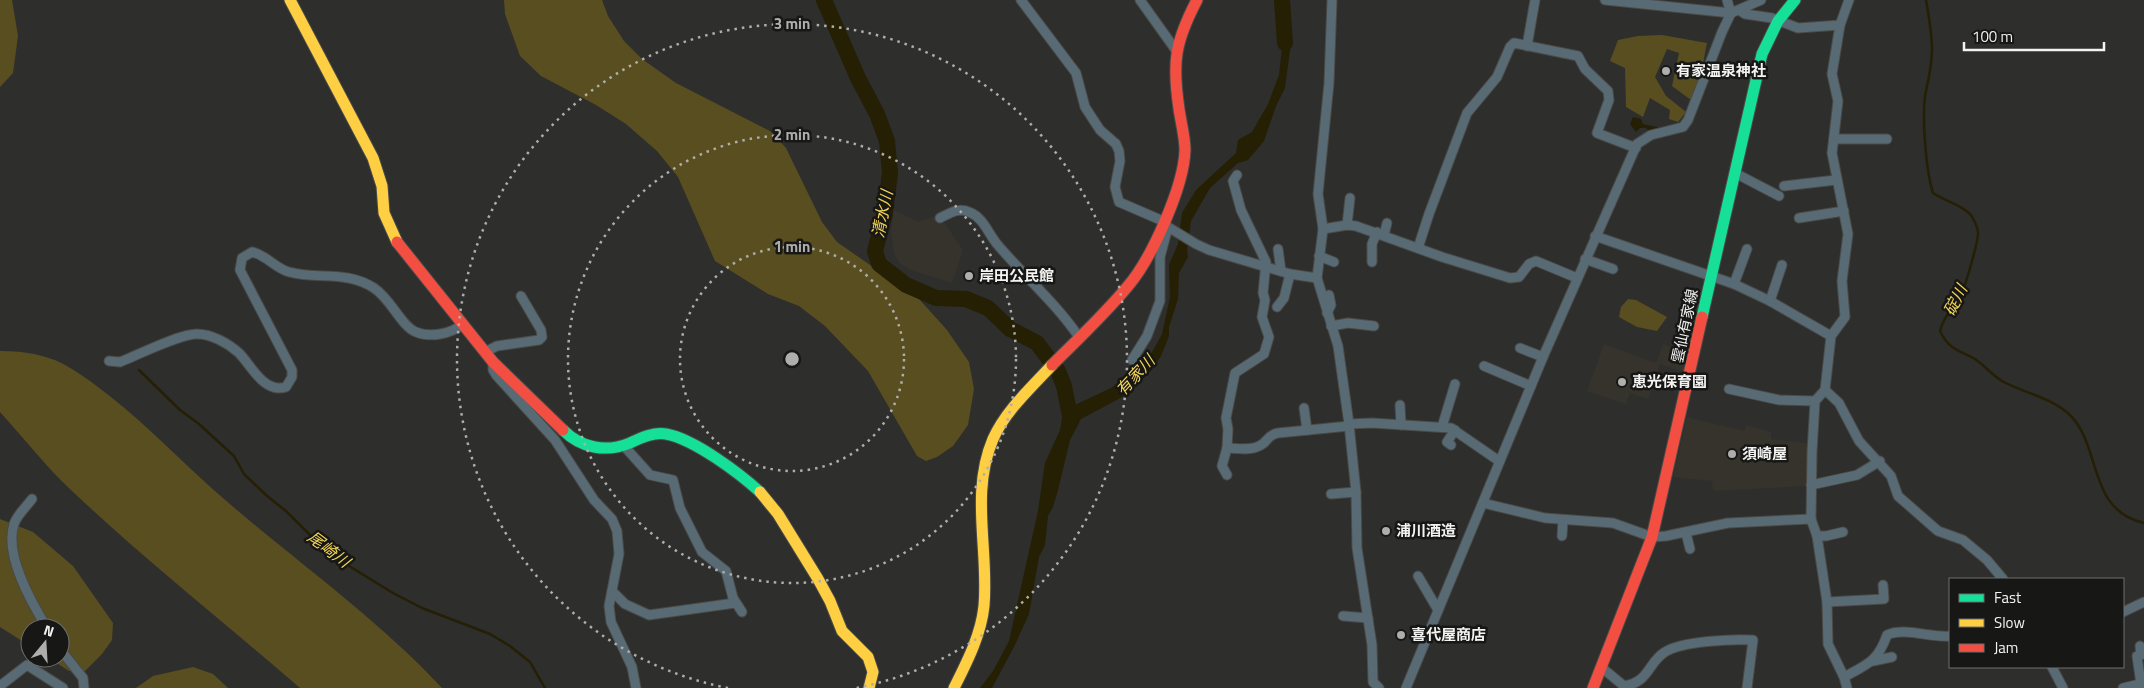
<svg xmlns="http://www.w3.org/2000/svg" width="2144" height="688" font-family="'Titillium Web','Noto Sans JP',sans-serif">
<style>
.built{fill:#35332b}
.green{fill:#594e20}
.water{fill:#251f04}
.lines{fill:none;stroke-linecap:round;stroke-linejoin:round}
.stream{stroke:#251f04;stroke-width:2.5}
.river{stroke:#251f04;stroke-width:16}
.street-casing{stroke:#4a4a48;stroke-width:11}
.fast-casing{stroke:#4a4a48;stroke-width:13}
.slow-casing{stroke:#4a4a48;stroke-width:13}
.jam-casing{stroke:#4a4a48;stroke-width:13}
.street{stroke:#586b74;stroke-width:9}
.fast{stroke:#16e098;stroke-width:11}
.slow{stroke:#ffcf43;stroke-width:11}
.jam{stroke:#f24e42;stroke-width:11}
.ring{fill:none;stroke:#aeaeac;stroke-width:2.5;stroke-dasharray:2.5 5}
.poi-dot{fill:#aeaeac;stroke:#171716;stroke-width:2}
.labels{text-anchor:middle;stroke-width:5;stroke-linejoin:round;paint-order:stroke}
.poi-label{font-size:15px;font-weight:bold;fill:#f3f3f1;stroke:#171716;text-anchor:start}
.street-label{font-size:15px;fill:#f3f3f1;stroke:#171716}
.water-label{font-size:16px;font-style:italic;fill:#f5d654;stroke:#171716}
.centre{fill:#aeaeac;stroke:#171716;stroke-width:2.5}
.ring-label{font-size:15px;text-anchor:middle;font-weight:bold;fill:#aeaeac;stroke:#171716;stroke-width:5;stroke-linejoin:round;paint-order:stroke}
</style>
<rect width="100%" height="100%" fill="#2e2e2d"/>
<g class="built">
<polygon points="894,210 918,222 939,215 963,250 952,283 910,270 899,263 894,253 891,232"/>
<polygon points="1604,344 1656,363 1663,344 1693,355 1686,373 1660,364 1648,399 1630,393 1626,404 1587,391"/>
<polygon points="1687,417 1744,431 1746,425 1771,432 1771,439 1808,443 1808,486 1713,491 1712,481 1673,477"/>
</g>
<g class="green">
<polygon points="0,0 12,0 18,36 13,73 0,87"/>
<polygon points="504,0 602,0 608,16 624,41 642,59 676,83 770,131 786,148 822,222 837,242 919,299 947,330 969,362 974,389 968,425 953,446 937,457 926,461 917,456 868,371 825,326 799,306 768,294 715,261 678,177 657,151 626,124 596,105 541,76 520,56 505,14"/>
<polygon points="1662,35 1707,43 1700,79 1691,100 1672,86 1679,53 1667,49 1655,77 1666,96 1686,112 1678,122 1669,119 1670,110 1650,98 1643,117 1626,107 1625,68 1610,61 1618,40 1638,36"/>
<polygon points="1628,299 1636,300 1667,317 1657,331 1637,327 1619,317 1621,307"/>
<path d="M0,351C25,351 51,355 72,369C126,403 169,450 216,492C291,558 374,615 442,688H300C224,622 145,560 72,491C46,467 24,438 0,412Z"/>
<polygon points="0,519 33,532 73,566 113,623 112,640 102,654 85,671 69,671 49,658 60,658 60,628 30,628 30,646 0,627"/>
<polygon points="193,667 213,674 228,688 136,688 153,676"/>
</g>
<g class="water">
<polygon points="1286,11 1290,50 1285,88 1276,106 1264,141 1248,160 1238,163 1210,188 1191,221 1187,250 1188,257 1179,273 1178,299 1169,327 1169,336 1161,356 1151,371 1126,395 1081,419 1070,440 1058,490 1053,507 1048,516 1045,545 1039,557 1029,614 1014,647 992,688 980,688 993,671 1009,641 1038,511 1045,463 1060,430 1062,419 1075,405 1111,388 1146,363 1162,334 1170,297 1169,265 1178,244 1182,213 1196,190 1236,153 1238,140 1252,132 1268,104 1279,75"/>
<polygon points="1633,117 1641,119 1643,124 1661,128 1649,131 1646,128 1640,128 1636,132 1630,124"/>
</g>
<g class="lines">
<g class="stream">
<path d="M1926,0C1929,17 1932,33 1932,50C1932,66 1928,81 1925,96C1922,120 1926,171 1933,193C1945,201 1960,204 1970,214C1973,218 1977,226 1978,232C1979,239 1964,292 1959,299C1951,311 1944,316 1940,331C1949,350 1959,350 1975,359C1984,365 1992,375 2002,381C2023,393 2051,397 2070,415C2102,447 2087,510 2144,523"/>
<polyline points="139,370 180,410 199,424 234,456 244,474 266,495 287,512 328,553 393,593 422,608 490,634 510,646 530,662 545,688"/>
</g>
<g class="river">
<polyline points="824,0 858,78 877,114 887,141 890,173 885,213 875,251 879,264 906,285 936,298 966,299 988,308 1010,329 1037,343 1058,371 1064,386 1071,421"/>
<polyline points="1282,0 1285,43"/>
</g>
<g class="street-casing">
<g id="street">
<polyline points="1021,0 1076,73 1085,107 1100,130 1116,144 1119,151 1120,161 1115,187 1119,202 1163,221 1168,227 1196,244 1209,250 1290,274 1317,278"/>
<polyline points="1140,0 1175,49"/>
<polyline points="1332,0 1329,83 1318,194 1323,229 1317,278 1338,346 1349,424 1356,492 1357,548 1372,645 1373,682 1379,688"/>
<polyline points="1605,0 1731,13 1761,0"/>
<polyline points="1739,10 1745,14 1772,18 1798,28 1840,25"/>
<polyline points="1527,46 1535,0"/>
<polyline points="1834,139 1887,139"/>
<polyline points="1735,173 1779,196"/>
<polyline points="1784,186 1836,180"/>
<path d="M940,218C950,213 959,207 969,212C983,217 988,233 997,244C1024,276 1055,302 1079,337"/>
<polyline points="1799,218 1844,211"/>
<polyline points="1347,225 1350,198"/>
<polyline points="1323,229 1347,225 1356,226 1442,257 1510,278 1519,277 1529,264 1536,261 1577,278"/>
<polyline points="1384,235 1387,223"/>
<polyline points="1595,236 1734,284 1770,301 1831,336"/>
<polyline points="1418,248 1429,214 1467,113 1497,77 1510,47 1514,43 1578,56 1585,69 1608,91 1609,100 1597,133 1636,148"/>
<polyline points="1278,249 1281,271"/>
<polyline points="1319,256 1334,262"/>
<polyline points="1585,259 1613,269"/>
<polyline points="1372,262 1372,244 1377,232"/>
<polyline points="1734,284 1747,249"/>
<polyline points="1770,301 1782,265"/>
<polyline points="1277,307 1284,298 1290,274"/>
<polyline points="1327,313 1331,305 1329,295"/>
<polyline points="1331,326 1348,323 1374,326"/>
<polyline points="1520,348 1543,357"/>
<polyline points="485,352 497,346 539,340 542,337 541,330 521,296"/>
<polyline points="1132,360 1147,336 1160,301 1160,257 1168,227"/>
<path d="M109,361L120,362C138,355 179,334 197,334C211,334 228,343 239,353C251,365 264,394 286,387L292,377V370L240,270L242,258L252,252C266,255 275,268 289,272C319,280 346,270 374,288C391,299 401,326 416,332C430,338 451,334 463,324"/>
<polyline points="493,362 493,370 496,375 555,440 594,500 612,519 617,531 619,554 609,606 611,622 632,667 636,688"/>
<polyline points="1484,366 1531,386"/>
<polyline points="1729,389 1779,400 1815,401"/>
<polyline points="1825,390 1839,403 1859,441 1891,476 1898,496 1938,531 1963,540 1987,560 2003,579"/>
<polyline points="1400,405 1401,425"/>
<polyline points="1304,408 1307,430"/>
<polyline points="1349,424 1372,423 1451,428 1499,461"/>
<polyline points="1442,427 1455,384"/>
<polyline points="1451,445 1447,442 1455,430"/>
<polyline points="624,446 650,475 673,480 680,508 702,552 726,571 733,598 742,612"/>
<path d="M1227,448C1237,448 1250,451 1259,446C1268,443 1266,435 1278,433L1349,426"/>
<polyline points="1227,475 1222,466 1227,448 1228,429 1226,418 1235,373 1264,354 1269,337 1262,317 1265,300 1263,293 1266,262 1241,210 1233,181 1237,175"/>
<polyline points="1811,485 1857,475 1880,461"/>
<polyline points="1331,494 1356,492"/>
<path d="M32,499C26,507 17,515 14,524C4,555 31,602 47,628"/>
<polyline points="1483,503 1545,518 1613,523 1652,537 1666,536 1728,523 1811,519"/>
<polyline points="1686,533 1690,549"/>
<polyline points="1562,536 1563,520"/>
<polyline points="1817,536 1826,536 1843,532"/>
<polyline points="1418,576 1438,610"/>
<polyline points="612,591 625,604 649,615 735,603"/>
<polyline points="1827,602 1884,599 1883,585"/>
<polyline points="2123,612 2144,602"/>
<polyline points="1343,616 1368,618"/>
<polyline points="2140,646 2141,655 2137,656 2141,684"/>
<polyline points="60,649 83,678 84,688"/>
<polyline points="1873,661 1892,657"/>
<path d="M1601,667L1624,686C1650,682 1648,662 1665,652C1682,641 1732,639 1753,640L1747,688"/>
<polyline points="2052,667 2063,688"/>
<path d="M1844,677C1868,664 1878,661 1887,635C1904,627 1931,638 1950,636"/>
<polyline points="0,686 27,665 63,688"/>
<polyline points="1406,688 1543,357 1637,144 1651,135 1683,127 1688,120 1722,32 1731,13 1727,0"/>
<polyline points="1847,688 1844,677 1828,644 1827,602 1817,536 1811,519 1812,452 1815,401 1825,390 1831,336 1845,317 1842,281 1848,234 1832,153 1838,101 1832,74 1840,25 1849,0"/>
<polyline points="2123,688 2144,683"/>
</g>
</g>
<g class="fast-casing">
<g id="fast">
<polyline points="1702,317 1762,54 1778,21 1795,0"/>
<path d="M563,430C581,448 606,453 630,443C641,438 653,432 666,434C694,439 739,473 760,492"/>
</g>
</g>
<g class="slow-casing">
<g id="slow">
<polyline points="290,0 373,158 382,186 384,213 397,242"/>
<polyline points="760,492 778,514 818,579 830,601 842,631 868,657 873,672 869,688"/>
<path d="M954,688C967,662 981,635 984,606C989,550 970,493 993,439C1006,410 1031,388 1052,365"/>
</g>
</g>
<g class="jam-casing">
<g id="jam">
<polyline points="397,242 493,362 563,430"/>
<path d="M1052,365C1078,339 1105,314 1128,286C1152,258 1184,186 1185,150C1185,137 1181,123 1179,109C1172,62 1175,42 1197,0"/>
<polyline points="1593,688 1652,537 1702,317"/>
</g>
</g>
<use href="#street" class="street"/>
<use href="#fast" class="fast"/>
<use href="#slow" class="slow"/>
<use href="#jam" class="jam"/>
</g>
<g class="ring">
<circle cx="792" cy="359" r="112"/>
<circle cx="792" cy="359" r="224"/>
<path d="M728 688A335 335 0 1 1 856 688"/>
</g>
<g class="poi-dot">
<circle cx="1666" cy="71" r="5"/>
<circle cx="969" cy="276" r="5"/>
<circle cx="1622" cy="382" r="5"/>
<circle cx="1732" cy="454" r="5"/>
<circle cx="1386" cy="531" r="5"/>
<circle cx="1401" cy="635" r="5"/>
</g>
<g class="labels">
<g class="poi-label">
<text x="1676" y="76">有家温泉神社</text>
<text x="979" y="281">岸田公民館</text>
<text x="1632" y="387">恵光保育園</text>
<text x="1742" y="459">須崎屋</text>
<text x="1396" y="536">浦川酒造</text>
<text x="1411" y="640">喜代屋商店</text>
</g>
<g class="street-label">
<text transform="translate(1685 326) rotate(-78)" y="5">雲仙有家線</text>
</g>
<g class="water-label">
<text transform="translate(882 214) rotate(-79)" y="6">清水川</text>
<text transform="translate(1955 300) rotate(-63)" y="6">碇川</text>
<text transform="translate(1135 375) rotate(-47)" y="6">有家川</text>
<text transform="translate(329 549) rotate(37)" y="6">尾崎川</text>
</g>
</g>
<circle cx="792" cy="359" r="8" class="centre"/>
<g class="ring-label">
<text x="792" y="29">3 min</text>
<text x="792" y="140">2 min</text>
<text x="792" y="252">1 min</text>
</g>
<rect x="1949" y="578" width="175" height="90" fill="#171716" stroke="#6f6f6e"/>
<rect x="1959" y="594" width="25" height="8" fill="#16e098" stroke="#6f6f6e"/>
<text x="1994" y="603" font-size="15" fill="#f3f3f1">Fast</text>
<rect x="1959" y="619" width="25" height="8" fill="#ffcf43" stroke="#6f6f6e"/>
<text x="1994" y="628" font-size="15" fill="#f3f3f1">Slow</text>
<rect x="1959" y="644" width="25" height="8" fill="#f24e42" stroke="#6f6f6e"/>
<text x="1994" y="653" font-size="15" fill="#f3f3f1">Jam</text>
<g transform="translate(45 643) rotate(18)"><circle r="24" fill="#171716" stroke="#6f6f6e"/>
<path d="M0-4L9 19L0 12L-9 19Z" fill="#aeaeac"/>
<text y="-8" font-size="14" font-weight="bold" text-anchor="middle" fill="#f3f3f1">N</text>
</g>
<path d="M1964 42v8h140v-8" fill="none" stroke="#f3f3f1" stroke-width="2.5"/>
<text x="1972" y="42" font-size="15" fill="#f3f3f1" stroke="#171716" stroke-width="4" paint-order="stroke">100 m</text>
</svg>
